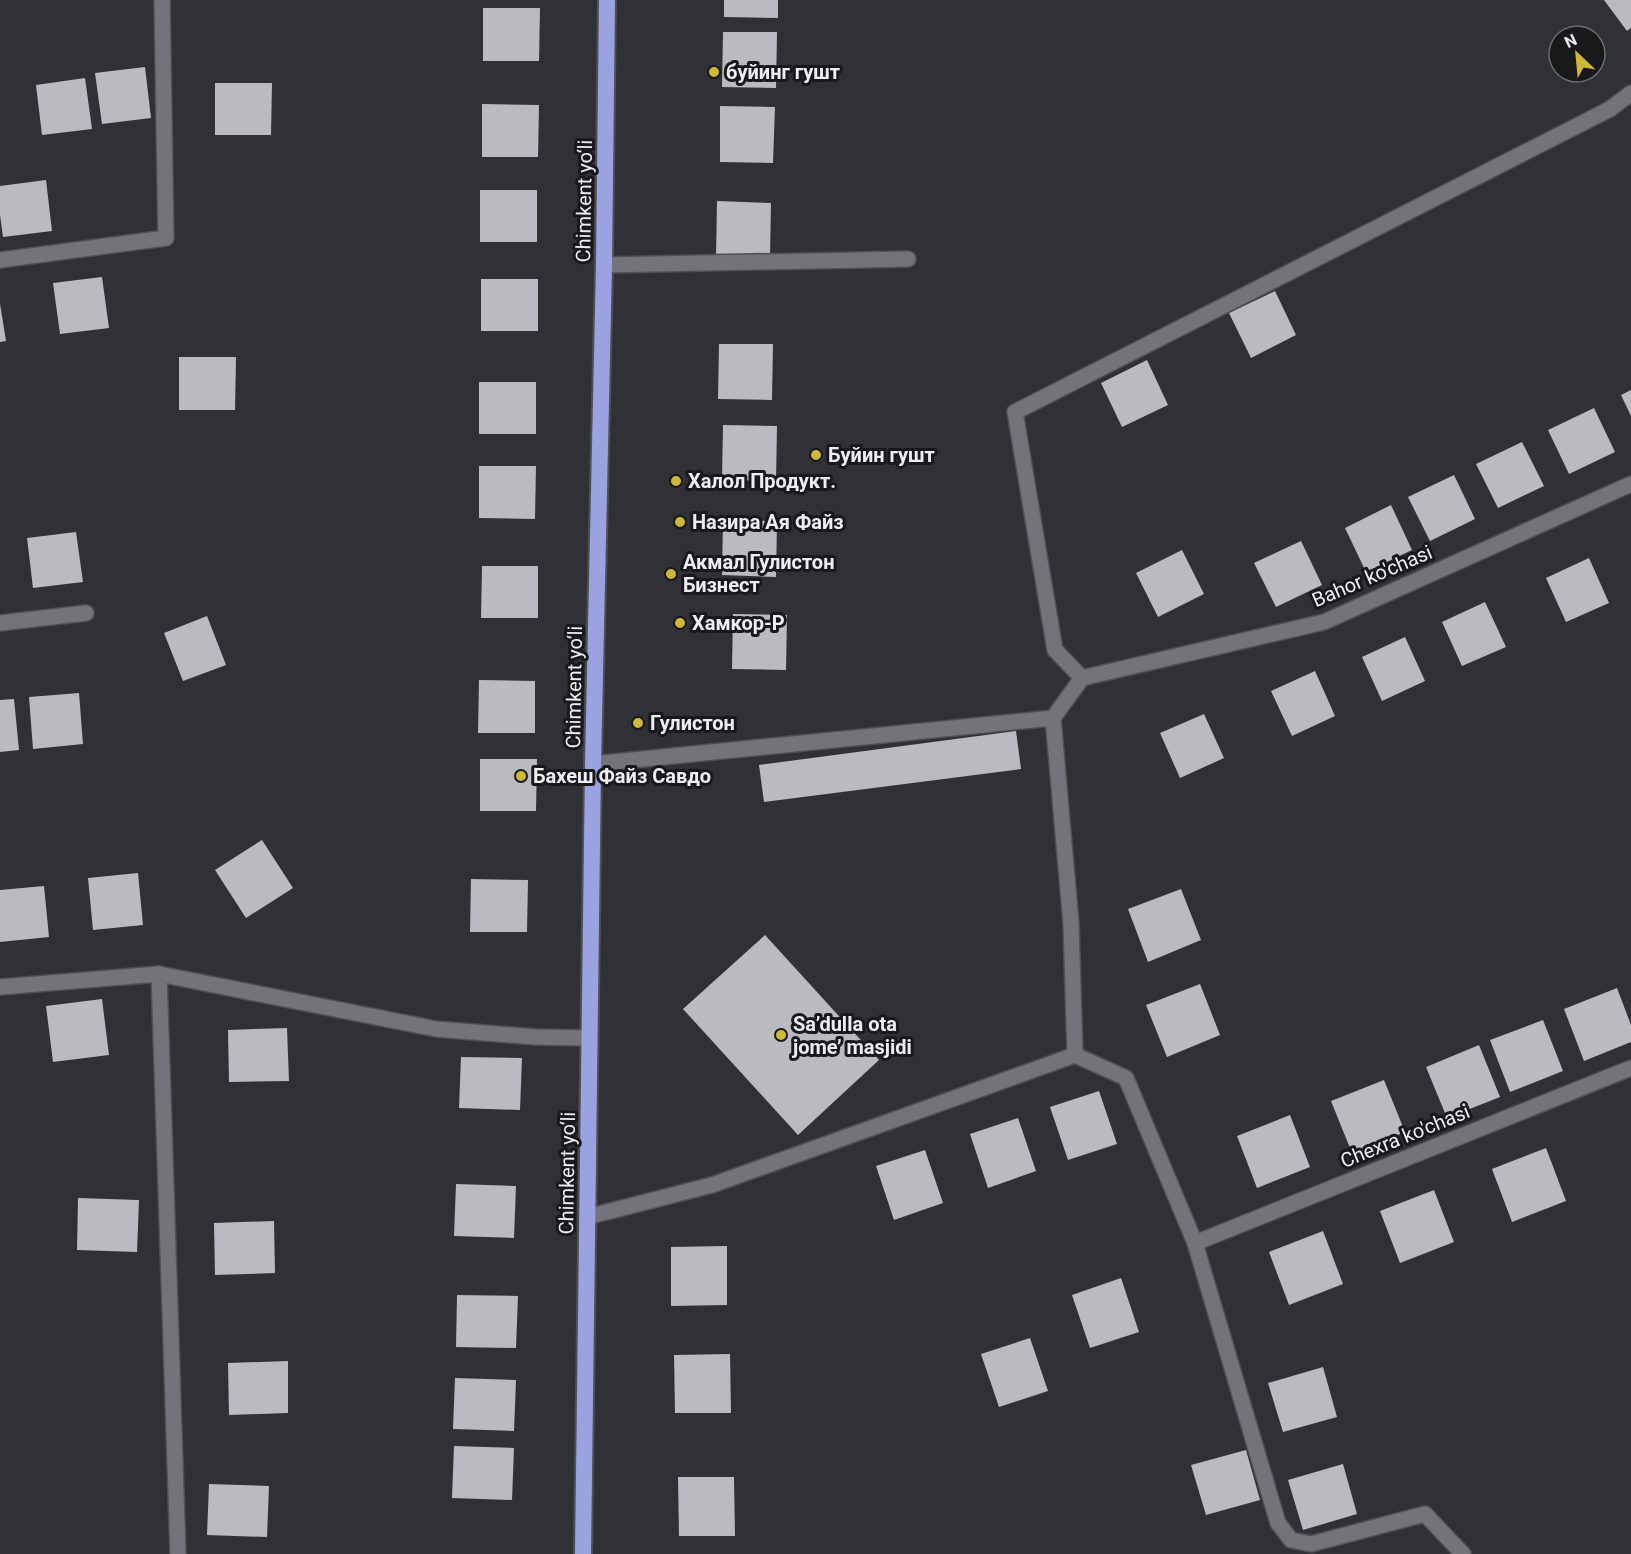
<svg xmlns="http://www.w3.org/2000/svg" width="1631" height="1554" font-family="Roboto,sans-serif">
<style>
.building{fill:#babbc1}
.lines{fill:none;stroke-linecap:round;stroke-linejoin:round}
.minor-casing{stroke:#4f5054;stroke-width:18}
.trunk-casing{stroke:#4f5054;stroke-width:20}
.minor{stroke:#737479;stroke-width:15}
.trunk{stroke:#9aa2e0;stroke-width:16}
.poi-dot{fill:#cfb837;stroke:#19191b;stroke-width:2}
.labels{text-anchor:middle;stroke-width:6;stroke-linejoin:round;paint-order:stroke}
.poi-label{font-size:20px;font-weight:bold;fill:#edeef1;stroke:#19191b;text-anchor:start}
.street-label{font-size:20px;fill:#edeef1;stroke:#19191b}
</style>
<rect width="100%" height="100%" fill="#303135"/>
<g class="building">
<polygon points="724,0 778,0 778,18 724,17"/>
<polygon points="1604,0 1631,0 1631,28 1627,31"/>
<polygon points="483,8 540,8 539,61 483,61"/>
<polygon points="723,32 777,32 776,88 722,87"/>
<polygon points="145,67 151,118 102,124 95,73"/>
<polygon points="85,78 92,129 42,135 36,85"/>
<polygon points="215,83 272,83 271,135 215,135"/>
<polygon points="482,104 539,105 538,157 482,157"/>
<polygon points="720,106 775,107 773,163 720,162"/>
<polygon points="46,180 52,231 3,237 0,215 0,186"/>
<rect x="480" y="190" width="57" height="52"/>
<polygon points="717,201 771,203 770,258 716,257"/>
<polygon points="102,277 109,328 60,334 53,283"/>
<rect x="481" y="279" width="57" height="52"/>
<polygon points="1275,291 1296,335 1251,358 1229,313"/>
<polygon points="0,304 6,341 0,342"/>
<polygon points="719,344 773,344 772,400 718,399"/>
<polygon points="179,357 236,357 235,410 179,410"/>
<polygon points="1147,360 1168,405 1122,427 1101,383"/>
<rect x="479" y="382" width="57" height="52"/>
<polygon points="1631,390 1631,416 1621,395"/>
<polygon points="1594,408 1615,452 1569,474 1548,430"/>
<polygon points="723,425 777,426 776,481 722,480"/>
<polygon points="1522,442 1544,486 1498,508 1476,464"/>
<polygon points="479,466 536,466 535,519 479,518"/>
<polygon points="1454,475 1475,519 1430,541 1408,497"/>
<polygon points="1391,505 1412,550 1366,572 1345,528"/>
<polygon points="723,520 777,521 776,577 722,575"/>
<polygon points="76,532 83,582 33,588 27,538"/>
<polygon points="1301,541 1322,585 1276,607 1254,563"/>
<polygon points="1182,550 1204,594 1158,617 1136,573"/>
<polygon points="1589,558 1609,603 1566,622 1546,578"/>
<polygon points="482,566 538,566 538,618 481,618"/>
<polygon points="1485,602 1506,647 1462,666 1442,622"/>
<polygon points="733,614 787,615 786,670 732,669"/>
<polygon points="207,616 226,665 183,681 164,633"/>
<polygon points="1405,637 1425,681 1382,701 1362,657"/>
<polygon points="1315,671 1335,716 1292,736 1271,691"/>
<polygon points="479,680 535,681 535,733 478,733"/>
<polygon points="79,693 83,744 33,749 29,697"/>
<polygon points="14,699 19,750 0,752 0,700"/>
<polygon points="1204,714 1224,758 1180,778 1160,733"/>
<polygon points="1016,731 1021,769 764,802 759,765"/>
<polygon points="480,759 537,759 536,811 480,811"/>
<polygon points="262,840 293,888 246,918 215,870"/>
<polygon points="138,873 143,925 93,930 88,878"/>
<polygon points="471,879 528,880 527,932 470,932"/>
<polygon points="44,886 49,937 0,942 0,890"/>
<polygon points="1181,889 1201,940 1148,962 1128,909"/>
<polygon points="765,935 879,1060 798,1135 683,1009"/>
<polygon points="1200,984 1220,1035 1167,1057 1146,1005"/>
<polygon points="1617,988 1631,1025 1631,1042 1584,1061 1564,1009"/>
<polygon points="102,999 109,1055 53,1062 46,1006"/>
<polygon points="1543,1020 1563,1071 1510,1092 1490,1040"/>
<polygon points="287,1028 289,1081 229,1082 228,1030"/>
<polygon points="1479,1045 1500,1097 1447,1118 1426,1067"/>
<polygon points="461,1057 522,1058 520,1110 459,1108"/>
<polygon points="1384,1080 1405,1132 1352,1153 1331,1101"/>
<polygon points="1099,1091 1117,1144 1068,1160 1050,1107"/>
<polygon points="1290,1115 1310,1167 1257,1188 1237,1136"/>
<polygon points="1018,1118 1036,1171 988,1188 970,1134"/>
<polygon points="1546,1148 1566,1201 1512,1222 1492,1169"/>
<polygon points="925,1150 943,1203 894,1220 876,1166"/>
<polygon points="456,1184 516,1186 514,1238 454,1236"/>
<polygon points="1434,1190 1454,1242 1400,1263 1380,1211"/>
<polygon points="78,1198 139,1200 137,1252 77,1250"/>
<polygon points="274,1221 275,1273 215,1275 214,1223"/>
<polygon points="1323,1231 1343,1284 1289,1305 1269,1252"/>
<polygon points="727,1246 727,1305 671,1306 671,1247"/>
<polygon points="1121,1278 1139,1332 1090,1348 1072,1295"/>
<polygon points="457,1295 518,1296 516,1348 456,1347"/>
<polygon points="1030,1338 1048,1391 999,1407 981,1354"/>
<polygon points="730,1354 731,1413 675,1413 674,1355"/>
<polygon points="288,1361 288,1413 229,1415 228,1363"/>
<polygon points="1323,1367 1337,1417 1283,1432 1268,1383"/>
<polygon points="455,1378 516,1380 514,1431 453,1429"/>
<polygon points="454,1446 514,1448 512,1500 452,1498"/>
<polygon points="1246,1450 1260,1500 1206,1515 1191,1465"/>
<polygon points="1343,1464 1357,1514 1303,1530 1288,1480"/>
<polygon points="678,1477 734,1477 735,1536 679,1536"/>
<polygon points="209,1484 269,1486 267,1537 207,1535"/>
</g>
<g class="lines">
<g class="minor-casing">
<g id="minor">
<polyline points="0,260 166,238 162,0"/>
<polyline points="604,265 908,259"/>
<polyline points="0,623 86,613"/>
<polyline points="1082,678 1053,718 1071,923 1075,1055 1126,1078 1195,1243 1278,1523 1291,1540 1311,1544 1425,1514 1463,1554"/>
<polyline points="1082,678 1055,650 1015,412 1610,109 1631,93"/>
<polyline points="1082,678 1324,622 1631,484"/>
<polyline points="593,764 1053,718"/>
<polyline points="159,974 178,1554"/>
<polyline points="0,987 159,974 436,1029 536,1037 590,1038"/>
<polyline points="587,1217 712,1185 1075,1055"/>
<polyline points="1195,1243 1631,1068"/>
</g>
</g>
<g class="trunk-casing">
<polyline id="trunk" points="583,1554 593,764 604,265 607,0"/>
</g>
<use href="#minor" class="minor"/>
<use href="#trunk" class="trunk"/>
</g>
<g class="poi-dot">
<circle cx="714" cy="72" r="6"/>
<circle cx="816" cy="455" r="6"/>
<circle cx="676" cy="481" r="6"/>
<circle cx="680" cy="522" r="6"/>
<circle cx="671" cy="574" r="6"/>
<circle cx="680" cy="623" r="6"/>
<circle cx="638" cy="723" r="6"/>
<circle cx="521" cy="776" r="6"/>
<circle cx="781" cy="1035" r="6"/>
</g>
<g class="labels">
<g class="poi-label">
<text x="726" y="79">буйинг гушт</text>
<text x="828" y="462">Буйин гушт</text>
<text x="688" y="488">Халол Продукт.</text>
<text x="692" y="529">Назира Ая Файз</text>
<text x="683" y="569">Акмал Гулистон<tspan x="683" dy="23">Бизнест</tspan></text>
<text x="692" y="630">Хамкор-Р</text>
<text x="650" y="730">Гулистон</text>
<text x="533" y="783">Бахеш Файз Савдо</text>
<text x="793" y="1031">Sa’dulla ota<tspan x="793" dy="23">jome’ masjidi</tspan></text>
</g>
<g class="street-label">
<text transform="translate(584 201) rotate(-89)" y="7">Chimkent yo‘li</text>
<text transform="translate(1372 576) rotate(-23)" y="7">Bahor ko'chasi</text>
<text transform="translate(574 687) rotate(-89)" y="7">Chimkent yo‘li</text>
<text transform="translate(1405 1136) rotate(-22)" y="7">Chexra ko'chasi</text>
<text transform="translate(567 1173) rotate(-89)" y="7">Chimkent yo‘li</text>
</g>
</g>
<g transform="translate(1577 54) rotate(334)"><circle r="28" fill="#19191b" stroke="#6e6e71" stroke-width="1.5"/>
<path d="M0-4.5L10 22L0 15L-10 22Z" fill="#cfb837"/>
<text y="-9" font-size="16" font-weight="bold" text-anchor="middle" fill="#edeef1">N</text>
</g>
</svg>
